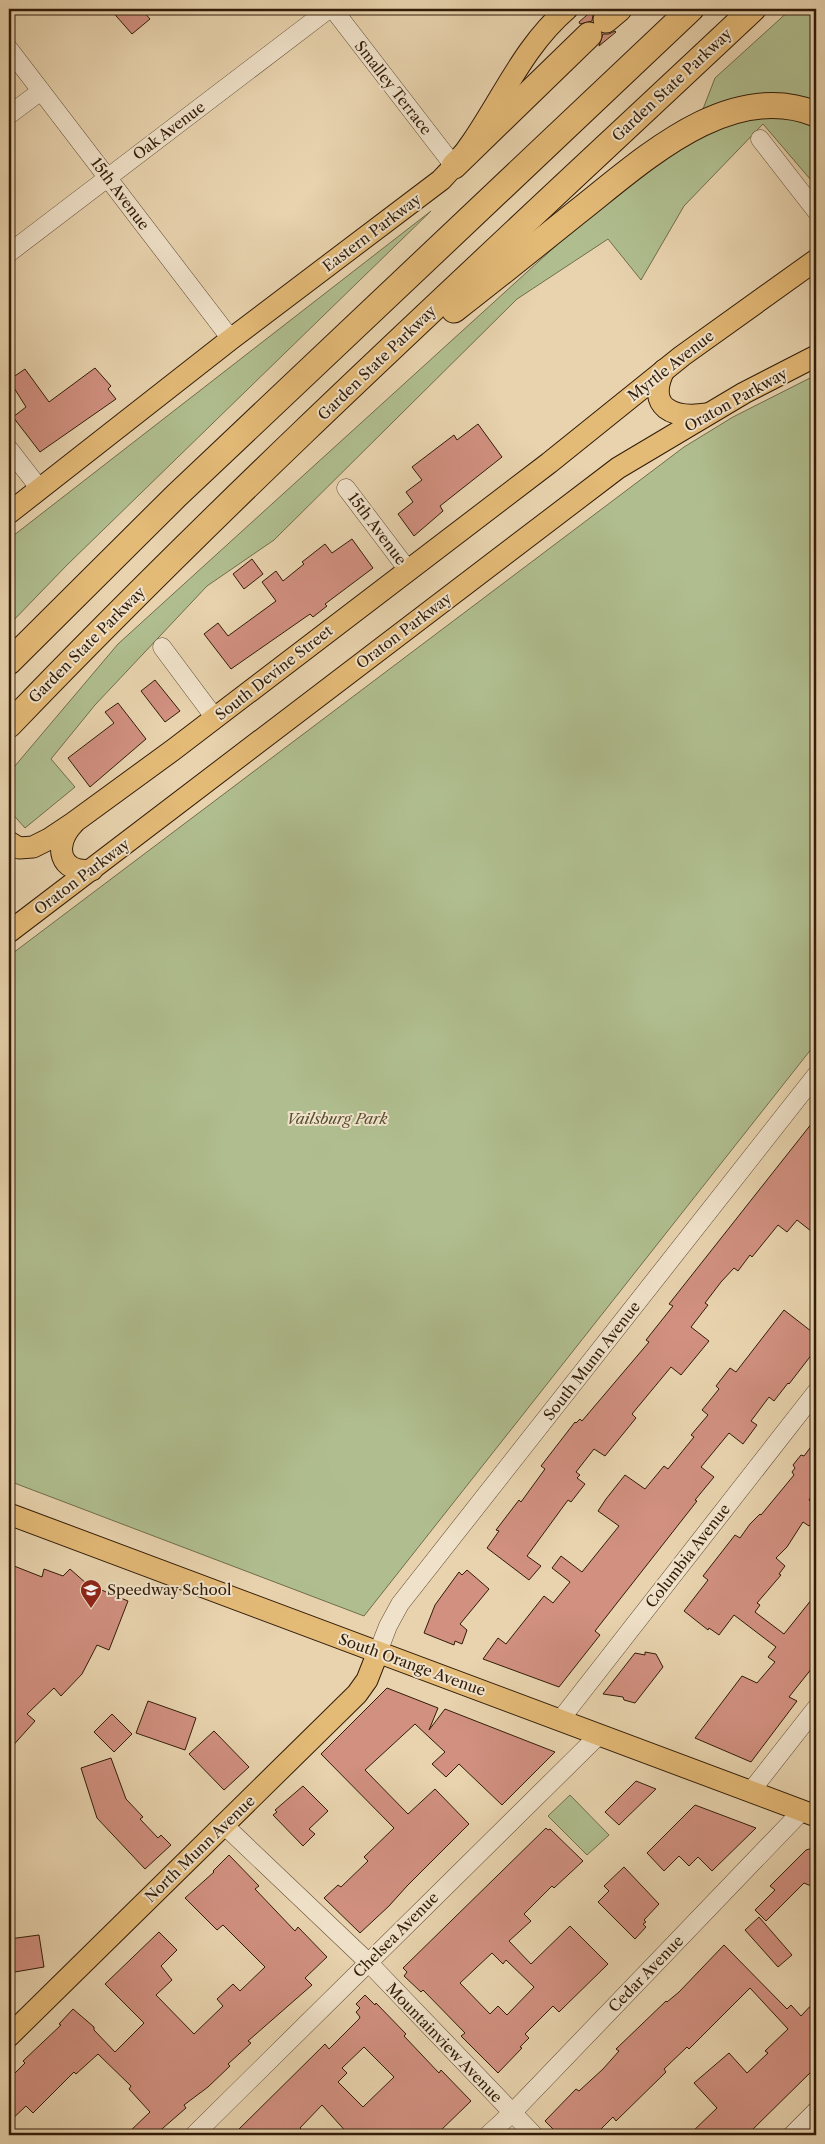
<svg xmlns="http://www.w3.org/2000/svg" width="825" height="2144" font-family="'Libre Caslon Text',serif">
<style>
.green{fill:#b0be8f;stroke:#706d4c}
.building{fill:#d19080;stroke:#311c08;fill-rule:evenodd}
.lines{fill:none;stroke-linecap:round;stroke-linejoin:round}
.minor-casing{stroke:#5f4a32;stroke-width:19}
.major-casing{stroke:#311c08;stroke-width:23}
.highway-casing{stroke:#311c08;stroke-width:27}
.minor{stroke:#f0e2ca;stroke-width:18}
.major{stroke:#e4ba77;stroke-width:21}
.highway{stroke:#e4ba77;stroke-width:25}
.labels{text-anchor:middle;stroke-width:4;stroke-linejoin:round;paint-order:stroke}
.street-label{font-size:15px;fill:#311c08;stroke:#f0e2ca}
.park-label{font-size:15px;font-style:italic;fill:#574d30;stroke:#f0e2ca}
.poi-label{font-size:15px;fill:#311c08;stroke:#f0e2ca;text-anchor:start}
</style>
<rect width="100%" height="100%" fill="#e8d3ae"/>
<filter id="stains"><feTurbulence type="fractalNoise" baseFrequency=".004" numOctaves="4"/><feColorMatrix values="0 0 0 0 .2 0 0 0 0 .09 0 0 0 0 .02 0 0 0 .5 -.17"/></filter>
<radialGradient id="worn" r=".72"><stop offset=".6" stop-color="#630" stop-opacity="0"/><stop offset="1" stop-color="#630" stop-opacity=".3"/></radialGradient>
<g class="green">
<polygon points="791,9 816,9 816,186 763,124 684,206 641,280 608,239 517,299 274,540 207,586 95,705 51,759 75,787 25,828 9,810 9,773 118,644 615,192 691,140 715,78"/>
<polygon points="431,211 67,565 9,625 9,539"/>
<polygon points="816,375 816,1043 364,1616 9,1481 9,956 684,447 733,417"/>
<polygon points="570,1795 609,1835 587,1855 548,1816"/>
</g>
<g class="building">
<polygon points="110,9 141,9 150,19 132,34"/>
<polygon points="594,9 597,9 593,15 592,21 580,24 579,22"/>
<polygon points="615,31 616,32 599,46 603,34 609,34"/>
<polygon points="95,368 111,386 108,389 116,399 40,452 13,417 26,407 9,380 25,369 49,402"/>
<polygon points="478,424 502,457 440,506 443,511 414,536 398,514 413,502 406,492 422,480 412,467 454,435 457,440"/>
<polygon points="352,539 373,568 325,604 327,606 313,617 310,614 231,669 204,634 218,623 228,636 276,601 262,582 276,571 283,581 304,564 302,562 325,544 332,553"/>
<polygon points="252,559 263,574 244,589 233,574"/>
<polygon points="155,680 180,711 165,722 141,691"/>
<polygon points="118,703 146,739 90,787 68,758 114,723 105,712"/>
<polygon points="816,1118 816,1235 797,1220 787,1232 778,1225 752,1257 750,1255 738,1271 734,1268 721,1282 705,1303 708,1305 691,1327 709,1341 681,1375 671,1367 632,1414 636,1418 605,1456 594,1449 576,1472 580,1475 577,1478 585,1484 571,1502 568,1500 527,1556 541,1566 529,1580 487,1548 499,1531 496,1530 519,1500 521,1502 545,1469 541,1466 575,1422 576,1423 580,1419 582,1421 649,1342 646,1340 673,1306 669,1304"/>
<polygon points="784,1310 816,1335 816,1349 789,1384 788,1383 774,1401 769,1397 751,1421 757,1425 743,1444 729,1433 701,1467 714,1477 695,1500 697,1501 595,1631 600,1635 559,1687 483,1659 498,1638 506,1644 544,1596 553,1603 570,1582 552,1568 561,1556 582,1572 619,1526 598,1511 606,1499 625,1475 645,1489 664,1466 668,1469 694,1437 691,1435 708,1415 702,1410 719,1389 716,1386 730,1368 736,1372"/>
<polygon points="816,1440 816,1490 809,1500 816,1505 816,1518 809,1526 803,1522 787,1547 776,1558 785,1566 779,1574 781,1575 757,1603 760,1605 755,1612 784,1634 816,1594 816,1663 789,1697 797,1701 751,1762 695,1738 742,1676 757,1683 775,1662 768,1657 776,1647 734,1615 719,1635 709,1628 708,1630 684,1611 708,1580 703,1576 735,1535 740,1538 750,1524 760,1514 761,1515 794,1475 792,1472 795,1468 793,1465 801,1455 804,1456"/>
<polygon points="9,1564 42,1577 44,1569 63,1576 70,1569 87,1584 128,1601 109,1650 97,1645 82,1674 61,1696 54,1688 27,1714 35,1721 9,1750"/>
<polygon points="467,1570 489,1589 460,1624 467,1630 462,1644 455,1641 454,1645 424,1633 435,1605 459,1572 462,1575"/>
<polygon points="645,1652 656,1654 663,1667 635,1703 624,1700 623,1697 603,1694 635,1653 645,1655"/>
<polygon points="387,1688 438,1708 429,1730 445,1709 555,1752 502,1805 459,1764 446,1777 432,1764 445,1752 415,1724 365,1770 408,1814 435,1789 469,1824 407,1886 389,1906 360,1933 324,1898 338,1885 341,1887 368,1861 364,1857 394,1828 321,1754"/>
<polygon points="148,1701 196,1718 185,1750 136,1733"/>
<polygon points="112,1714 132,1734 114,1752 94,1732"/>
<polygon points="214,1731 249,1767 224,1790 189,1754"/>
<polygon points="111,1758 126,1799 143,1817 140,1819 158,1838 161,1835 171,1845 145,1869 97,1818 81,1768"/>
<polygon points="636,1781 656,1789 619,1825 605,1812"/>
<polygon points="303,1786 328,1811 309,1829 315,1834 303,1846 273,1815 277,1812 275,1810"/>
<polygon points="695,1805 756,1828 712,1871 698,1857 689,1866 679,1856 664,1871 647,1853"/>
<path d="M546,1828L548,1830L550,1829L583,1861L554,1888L552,1886L524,1914L531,1921L509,1941L531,1964L570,1926L608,1964L559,2012L553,2006L525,2034L529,2038L520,2047L522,2048L498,2073L461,2036L465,2033L423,1990L421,1992L404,1976L407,1972L403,1968ZM492,1953L503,1964L506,1960L534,1987L507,2015L498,2006L490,2014L460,1983Z"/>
<polygon points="816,1847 816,1888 804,1883 766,1921 755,1910 775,1890 770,1886 806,1850"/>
<polygon points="229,1855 259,1886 255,1889 295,1931 298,1927 327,1957 305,1978 312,1985 248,2041 251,2043 228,2064 230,2066 208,2087 184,2105 186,2108 155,2135 126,2135 150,2112 129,2089 131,2086 98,2054 76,2074 74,2072 33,2113 26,2106 9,2122 9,2079 25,2063 23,2061 61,2025 59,2024 73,2009 94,2027 94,2030 115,2052 144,2023 105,1984 159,1932 177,1950 161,1966 172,1980 156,1995 194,2034 223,2006 217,1999 233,1984 240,1991 265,1967 223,1925 217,1930 185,1898 214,1872 213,1871"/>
<polygon points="624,1867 659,1904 644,1920 646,1922 643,1924 646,1927 635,1939 598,1902 609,1891 604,1886"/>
<polygon points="759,1917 792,1955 778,1967 745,1930"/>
<polygon points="39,1935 44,1967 9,1973 9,1939"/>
<polygon points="724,1945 787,2009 791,2005 801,2016 816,2000 816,2067 747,2135 689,2135 717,2108 694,2083 729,2053 747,2073 768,2053 765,2051 788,2029 750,1988 689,2049 687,2047 664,2069 666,2072 616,2121 613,2117 595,2135 559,2135 545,2121 576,2089 579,2091 603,2069 619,2051 616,2049 666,2001 667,2002 679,1992"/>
<path d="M365,1995L375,2005L376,2003L406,2034L404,2036L439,2073L441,2070L471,2101L436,2135H349L322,2105L300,2128L307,2135H233L325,2044L329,2049L359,2019L360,2017L356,2012L360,2008L356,2004ZM364,2047L394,2077L363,2107L338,2082L347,2073L342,2068Z"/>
</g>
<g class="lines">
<g class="minor-casing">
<g id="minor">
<polyline points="333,9 454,166"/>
<polyline points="9,49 231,339"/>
<polyline points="9,115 41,91"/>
<polyline points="760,139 816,211"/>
<polyline points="9,253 329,9"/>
<polyline points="9,449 40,489"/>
<polyline points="346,488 408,570"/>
<polyline points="162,647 215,718"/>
<polyline points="378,1652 388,1626 400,1604 816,1075"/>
<polyline points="560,1720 816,1392"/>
<polyline points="751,1791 816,1708"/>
<polyline points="225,1826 368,1962 534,2135"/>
<polyline points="194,2135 599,1735"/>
<polyline points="488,2135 512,2113 802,1811"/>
<polyline points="792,2135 816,2111"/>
</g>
</g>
<g class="major-casing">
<g id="major">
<path d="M664,370C646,408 673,419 707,414"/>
<path d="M9,513L231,339L441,180C492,129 512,56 567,9"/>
<path d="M73,824C53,845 59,874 92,870"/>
<polyline points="9,842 19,848 33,847 49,839 73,823 173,750 549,463 682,356 816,260"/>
<polyline points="9,932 618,468 744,393 816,356"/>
<polyline points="9,1514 816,1816"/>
<polyline points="9,2036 357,1694 367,1680 378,1652"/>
</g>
</g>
<g class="highway-casing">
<g id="highway">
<polyline points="606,20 619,9"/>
<polyline points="454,166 589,35"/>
<path d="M454,310C495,278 535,246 576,213C640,163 728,78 816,114"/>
<polyline points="9,662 176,496 691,9"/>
<path d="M9,725C247,477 502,245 753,9"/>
</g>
</g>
<use href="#minor" class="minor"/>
<use href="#major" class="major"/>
<use href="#highway" class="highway"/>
</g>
<defs>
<g id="school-pin" transform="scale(1.125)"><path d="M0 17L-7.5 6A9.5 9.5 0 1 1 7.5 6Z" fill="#8f2418" stroke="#f0e2ca"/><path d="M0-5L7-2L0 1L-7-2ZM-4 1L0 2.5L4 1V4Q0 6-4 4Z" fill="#fff"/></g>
</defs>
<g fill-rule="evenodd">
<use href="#school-pin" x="91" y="1590"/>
</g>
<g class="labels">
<g class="street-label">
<text transform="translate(672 85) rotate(-43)" y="5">Garden State Parkway</text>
<text transform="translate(393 88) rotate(52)" y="5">Smalley Terrace</text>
<text transform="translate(169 131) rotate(-37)" y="5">Oak Avenue</text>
<text transform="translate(120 194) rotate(53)" y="5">15th Avenue</text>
<text transform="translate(372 233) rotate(-37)" y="5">Eastern Parkway</text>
<text transform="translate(377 363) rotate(-44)" y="5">Garden State Parkway</text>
<text transform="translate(671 366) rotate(-38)" y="5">Myrtle Avenue</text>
<text transform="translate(736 400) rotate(-29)" y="5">Oraton Parkway</text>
<text transform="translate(377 529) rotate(53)" y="5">15th Avenue</text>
<text transform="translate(404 631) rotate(-37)" y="5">Oraton Parkway</text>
<text transform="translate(87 645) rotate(-45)" y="5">Garden State Parkway</text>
<text transform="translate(274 673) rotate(-38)" y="5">South Devine Street</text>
<text transform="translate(82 877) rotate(-37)" y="5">Oraton Parkway</text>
<text transform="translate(592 1361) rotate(-52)" y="5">South Munn Avenue</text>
<text transform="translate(688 1556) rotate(-52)" y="5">Columbia Avenue</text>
<text transform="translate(412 1665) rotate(20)" y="5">South Orange Avenue</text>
<text transform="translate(200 1849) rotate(-44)" y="5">North Munn Avenue</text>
<text transform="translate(396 1935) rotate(-45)" y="5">Chelsea Avenue</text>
<text transform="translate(646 1974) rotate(-46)" y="5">Cedar Avenue</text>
<text transform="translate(444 2043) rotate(46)" y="5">Mountainview Avenue</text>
</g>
<g class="park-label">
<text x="337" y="1124">Vailsburg Park</text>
</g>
<g class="poi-label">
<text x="107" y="1595">Speedway School</text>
</g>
</g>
<rect width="825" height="2144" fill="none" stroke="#e8d3ae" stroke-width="30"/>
<rect x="10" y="10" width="805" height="2124" fill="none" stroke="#311c08" stroke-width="2.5"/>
<rect x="15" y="15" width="795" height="2114" fill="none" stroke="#311c08"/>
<rect width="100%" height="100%" filter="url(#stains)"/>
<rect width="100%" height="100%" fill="url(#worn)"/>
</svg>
